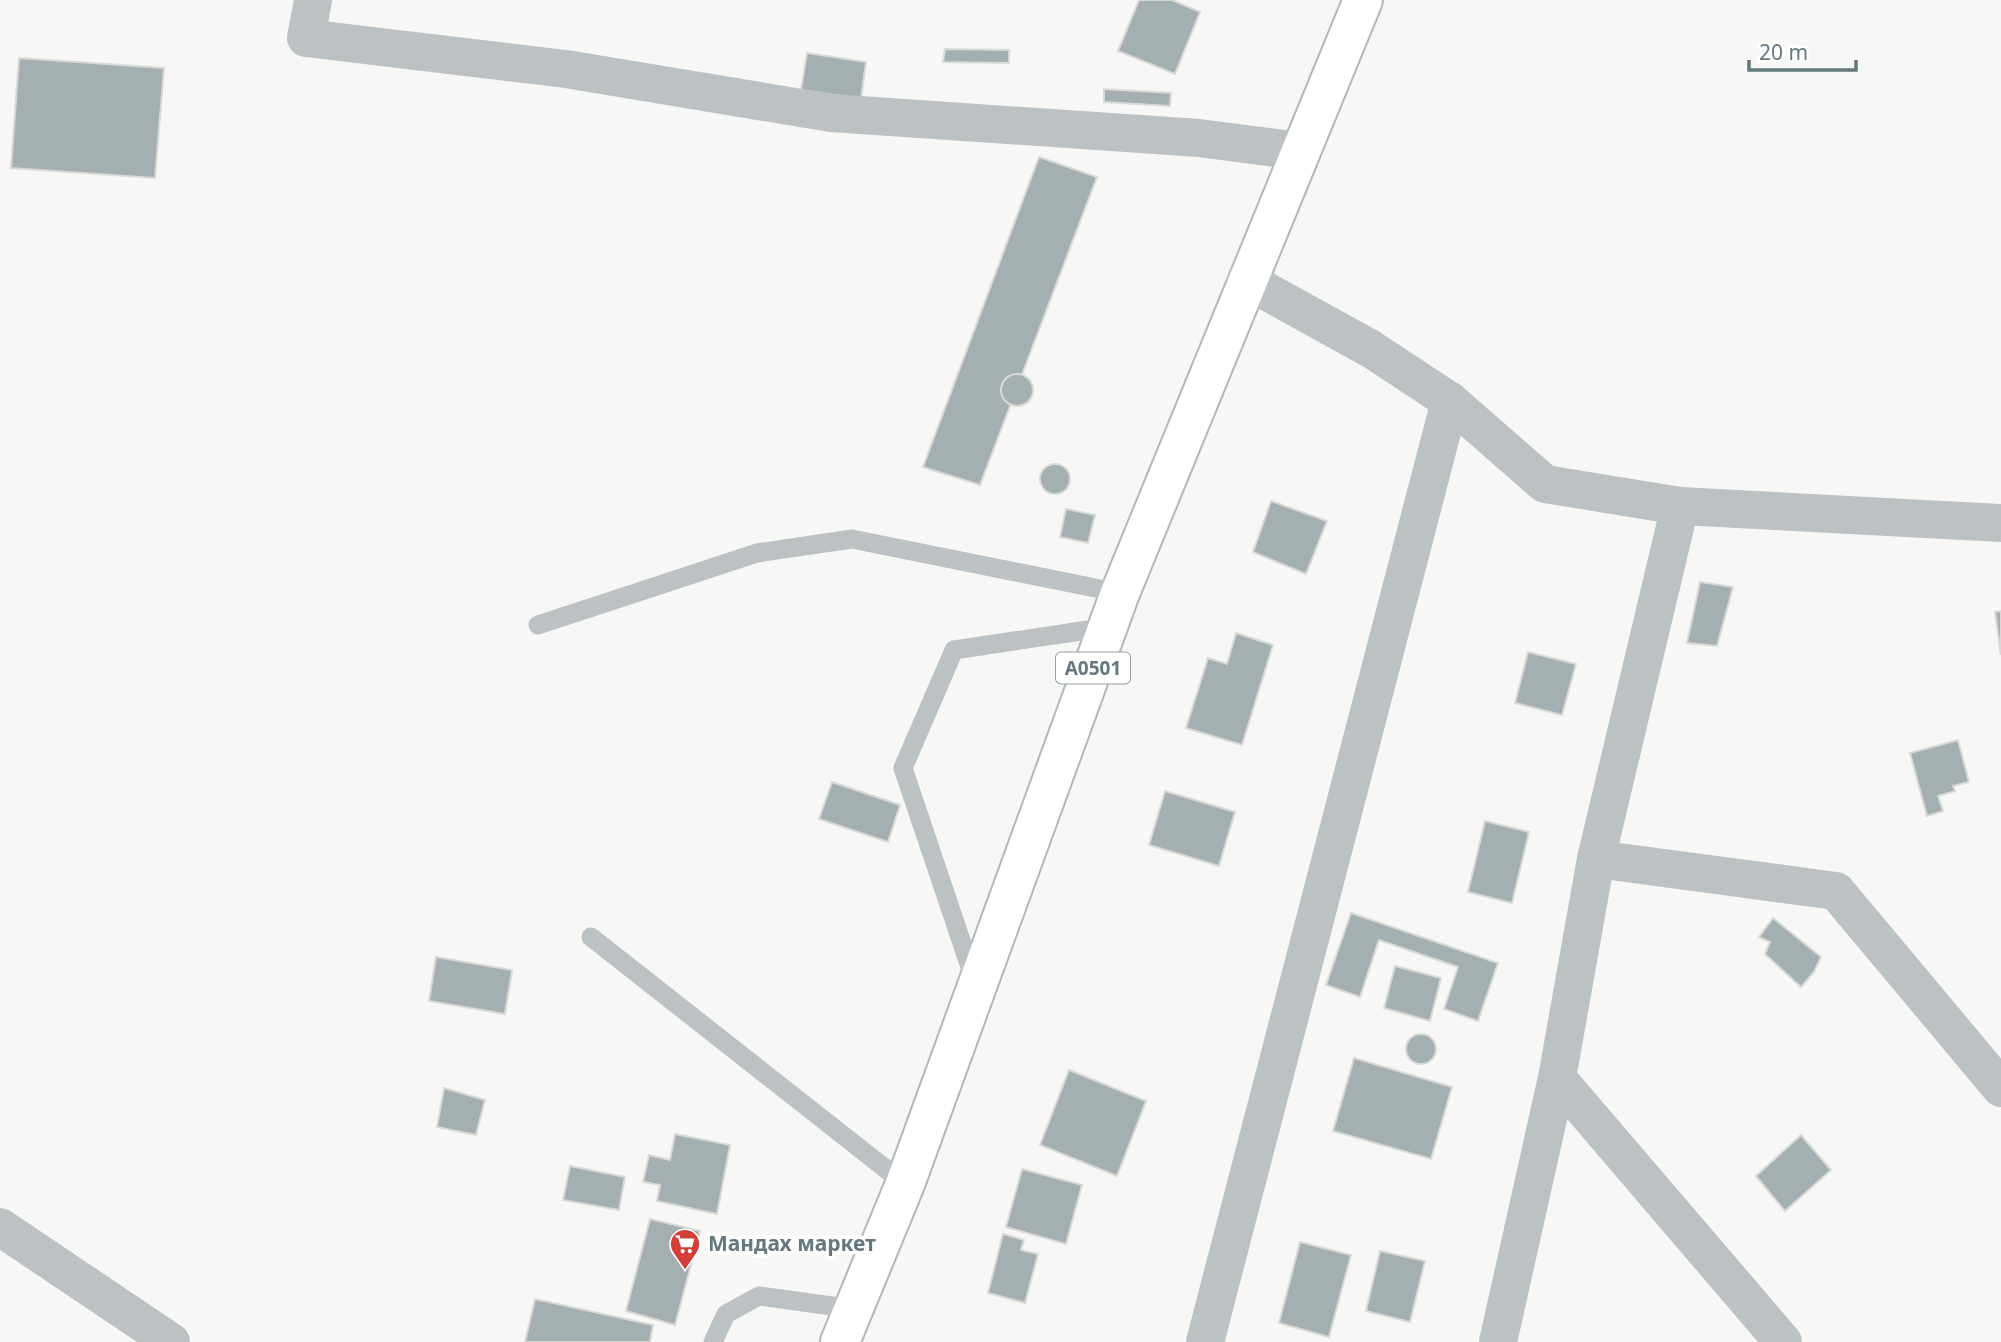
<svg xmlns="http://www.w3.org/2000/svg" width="2001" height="1342" font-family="'Noto Sans',sans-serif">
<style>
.building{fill:#a4afb1;stroke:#d9d9d7;stroke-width:2}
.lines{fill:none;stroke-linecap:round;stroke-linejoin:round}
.highway-casing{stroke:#b2b7b9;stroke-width:42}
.lane{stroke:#bcc2c4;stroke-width:19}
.street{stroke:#bcc2c4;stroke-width:38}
.highway{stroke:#fff;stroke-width:38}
.labels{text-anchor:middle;stroke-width:7;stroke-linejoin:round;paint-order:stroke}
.shield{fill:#fff;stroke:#93a0a4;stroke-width:2}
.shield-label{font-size:19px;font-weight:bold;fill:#65787d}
.poi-label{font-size:21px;font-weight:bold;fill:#65787d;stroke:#fff;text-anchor:start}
</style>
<rect width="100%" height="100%" fill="#f7f7f5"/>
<g class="building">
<polygon points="1139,0 1172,0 1200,12 1175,74 1118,51"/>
<polygon points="945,49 1009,50 1009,63 943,62"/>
<polygon points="807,53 866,62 861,99 801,90"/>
<polygon points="19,58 164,68 155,178 11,168"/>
<polygon points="1104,89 1171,93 1170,106 1104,102"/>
<polygon points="1039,157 1097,177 980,485 923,467"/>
<circle cx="1017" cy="390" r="16"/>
<circle cx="1055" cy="479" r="15"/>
<polygon points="1271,501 1327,521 1306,574 1253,552"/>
<polygon points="1066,509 1095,515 1088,543 1060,537"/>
<polygon points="1700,582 1733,587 1717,646 1687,643"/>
<polygon points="2001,611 2001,655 1995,612"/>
<polygon points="1236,633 1273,645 1242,745 1186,728 1208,658 1227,664"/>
<polygon points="1528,652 1576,664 1562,715 1515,703"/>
<polygon points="1958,740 1969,782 1953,786 1955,791 1938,796 1943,811 1927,816 1910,753"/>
<polygon points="832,782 900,805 888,842 819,819"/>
<polygon points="1165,791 1235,812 1219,866 1149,845"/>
<polygon points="1485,821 1529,832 1512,903 1468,892"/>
<polygon points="1351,913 1498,963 1478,1021 1444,1009 1458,967 1379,940 1360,997 1326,985"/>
<polygon points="1773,918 1821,957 1814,972 1801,987 1765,954 1770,942 1759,937"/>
<polygon points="436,957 512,970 505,1014 429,1001"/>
<polygon points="1395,966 1441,978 1430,1021 1384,1008"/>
<circle cx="1421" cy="1049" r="15"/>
<polygon points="1354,1058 1452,1087 1431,1159 1333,1131"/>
<polygon points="1069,1070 1146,1101 1117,1176 1040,1145"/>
<polygon points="444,1088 485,1100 476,1135 437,1127"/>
<polygon points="675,1134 730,1145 717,1214 657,1201 660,1185 643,1182 649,1155 670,1160"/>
<polygon points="1801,1135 1831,1170 1785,1211 1756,1176"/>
<polygon points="570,1166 625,1177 619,1210 563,1200"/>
<polygon points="1022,1169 1082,1185 1066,1244 1006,1227"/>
<polygon points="650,1219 700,1231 675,1325 626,1311"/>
<polygon points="1003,1234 1024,1240 1021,1250 1038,1254 1025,1303 988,1293"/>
<polygon points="1300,1242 1351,1255 1329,1337 1279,1323"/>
<polygon points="1380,1251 1425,1261 1410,1322 1366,1311"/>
<polygon points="535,1299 653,1325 650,1342 525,1342"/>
</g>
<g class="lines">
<g class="highway-casing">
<polyline id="highway" points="840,1342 905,1184 1120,593 1363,0"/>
</g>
<g class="lane">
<polyline points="538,625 757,553 852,539 1120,593"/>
<polyline points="591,937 905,1184"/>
<polyline points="975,982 903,768 954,650 1108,627"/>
<polyline points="713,1342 726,1314 759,1296 854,1309"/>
</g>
<g class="street">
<polyline points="313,0 306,38 566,69 831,113 1199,138 1299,151"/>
<polyline points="1246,280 1371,349 1450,401 1545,484 1680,506 2001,523"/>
<polyline points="1596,859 1836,891 2001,1088"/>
<polyline points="1557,1078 1783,1342"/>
<polyline points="0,1227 171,1342"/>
<polyline points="1205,1342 1450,401"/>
<polyline points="1498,1342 1557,1078 1596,859 1680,506"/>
</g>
<use href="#highway" class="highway"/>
</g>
<defs>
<g id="supermarket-pin" transform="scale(1.575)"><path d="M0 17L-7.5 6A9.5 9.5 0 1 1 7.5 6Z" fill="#d43e38" stroke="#fff"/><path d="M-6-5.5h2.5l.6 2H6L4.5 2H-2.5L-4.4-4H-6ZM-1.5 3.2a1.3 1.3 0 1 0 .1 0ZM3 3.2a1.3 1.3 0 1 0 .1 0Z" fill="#fff"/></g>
</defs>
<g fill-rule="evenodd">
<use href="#supermarket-pin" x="685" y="1244"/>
</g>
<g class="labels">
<rect class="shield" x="1056" y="652.5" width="74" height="31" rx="5"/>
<g class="shield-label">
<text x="1093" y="675">A0501</text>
</g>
<g class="poi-label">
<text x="708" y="1251">Мандах маркет</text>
</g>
</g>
<path d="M1749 60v10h107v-10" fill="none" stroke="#65787d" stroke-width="3.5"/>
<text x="1759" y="60" font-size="21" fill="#65787d" stroke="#ffffff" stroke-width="5" paint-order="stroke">20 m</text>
</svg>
